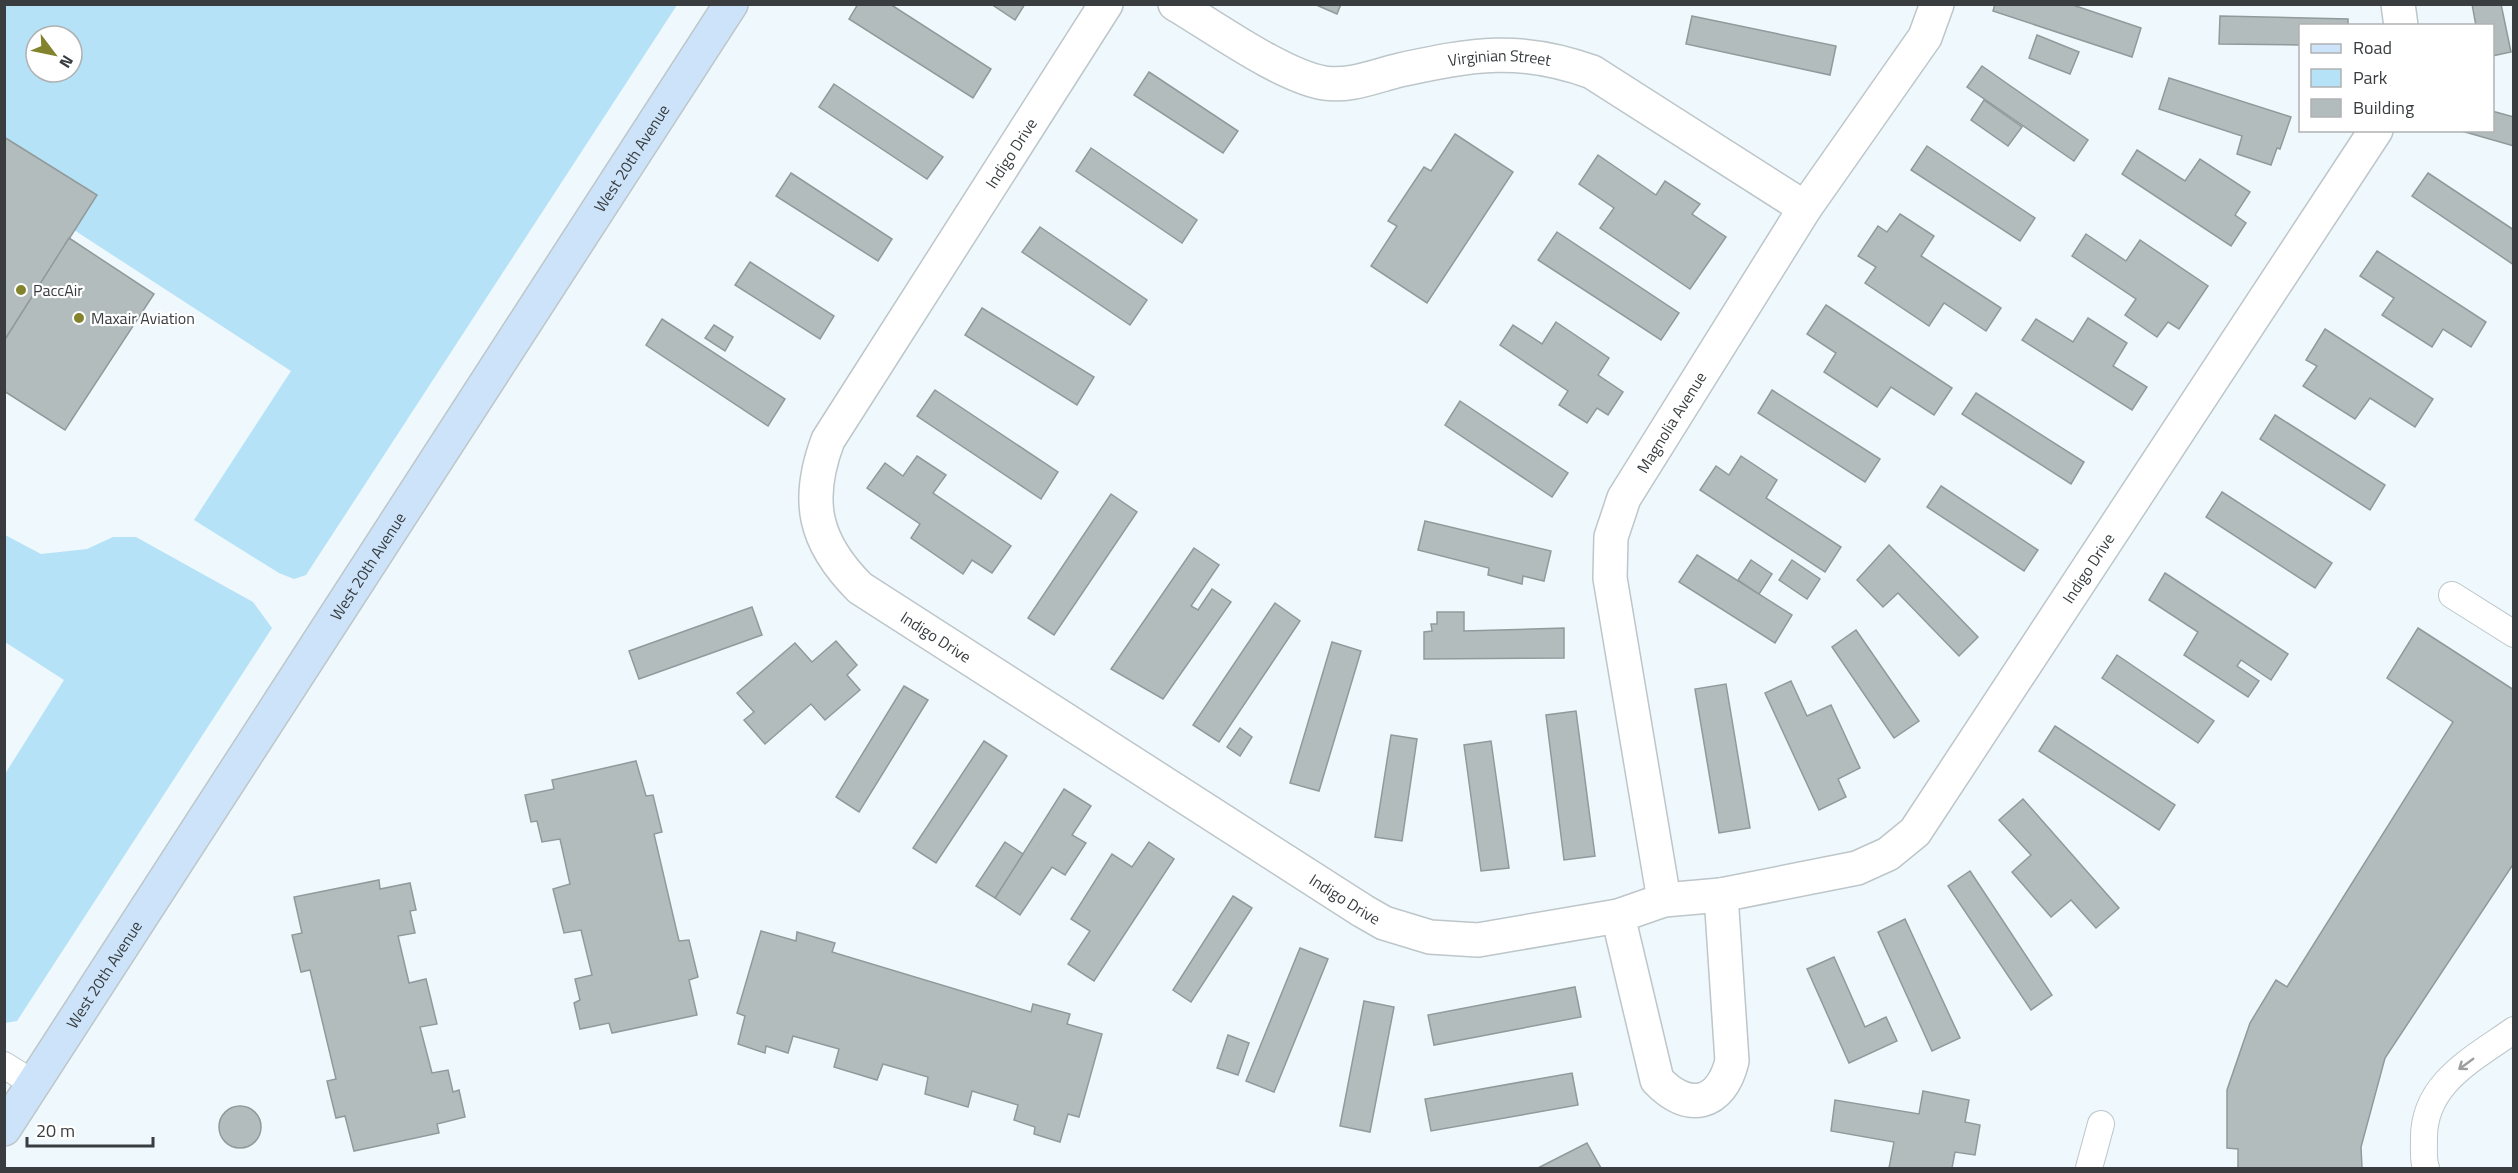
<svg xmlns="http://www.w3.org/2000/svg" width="2518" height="1173" font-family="'Titillium Web',sans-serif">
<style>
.green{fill:#b5e2f6;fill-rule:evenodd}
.building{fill:#b2bcbd;stroke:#909a9b;stroke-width:1.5}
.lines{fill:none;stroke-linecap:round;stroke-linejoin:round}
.service-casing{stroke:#bdc6c9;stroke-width:28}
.minor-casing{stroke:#bdc6c9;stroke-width:36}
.secondary-casing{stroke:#bdc6c9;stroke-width:36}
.service{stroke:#fff;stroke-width:26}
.minor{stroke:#fff;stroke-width:33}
.secondary{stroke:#cce3f9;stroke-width:33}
.oneway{stroke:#9c9e9f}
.poi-dot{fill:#82832c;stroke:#fff;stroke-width:2}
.labels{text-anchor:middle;stroke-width:4.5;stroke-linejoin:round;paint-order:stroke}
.street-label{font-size:16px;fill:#393d3f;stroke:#fff}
.poi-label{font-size:16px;fill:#393d3f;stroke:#fff;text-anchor:start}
</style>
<rect width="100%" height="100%" fill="#eff8fd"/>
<g class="green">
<path d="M4,5H677L306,575L294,579L279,573L194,520L291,371L74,230L96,194L5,137ZM36,36H72V72H36Z"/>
<polygon points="5,535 41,554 87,549 113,537 136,537 253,602 272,628 17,1021 5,1023 5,774 64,680 5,642"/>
</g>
<g class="building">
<polygon points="858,4 890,4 991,69 973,98 849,19"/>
<polygon points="991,4 1025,4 1015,20"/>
<polygon points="1314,4 1341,4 1337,14"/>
<polygon points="1995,4 2070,4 2141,28 2132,57 1993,11"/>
<polygon points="2472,4 2501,4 2511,52 2492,56 2492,26 2476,26"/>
<polygon points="1692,16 1836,46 1830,75 1686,44"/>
<polygon points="2220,16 2348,19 2348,26 2300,26 2300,45 2219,44"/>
<polygon points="2037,35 2079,52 2070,74 2029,58"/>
<polygon points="1982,66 2088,140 2074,161 1967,87"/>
<polygon points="1149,72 1238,131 1223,153 1134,95"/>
<polygon points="2169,78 2291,117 2280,149 2277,148 2271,165 2237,154 2242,136 2159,109"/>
<polygon points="834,84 943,157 927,179 819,107"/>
<polygon points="1984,100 2022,127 2008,146 1971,120"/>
<polygon points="2492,111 2514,117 2514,146 2458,130 2492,130"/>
<polygon points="1455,134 1513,172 1427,303 1371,266 1397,226 1388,221 1424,167 1431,171"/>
<polygon points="4,137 97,195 4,341"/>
<polygon points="1927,146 2035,218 2020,241 1911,170"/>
<polygon points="1091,148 1197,220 1182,243 1076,171"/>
<polygon points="2137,150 2185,181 2200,159 2250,192 2235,215 2246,223 2231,246 2122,174"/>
<polygon points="1598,155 1656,195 1665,181 1700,204 1692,214 1726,237 1690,289 1600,228 1614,208 1579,184"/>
<polygon points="791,173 892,239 878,261 776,196"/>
<polygon points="2428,173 2514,230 2514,265 2412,196"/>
<polygon points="1900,214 1934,236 1921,256 2001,308 1986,331 1944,303 1929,326 1865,283 1876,267 1858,256 1878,226 1887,232"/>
<polygon points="1040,227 1147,300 1130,325 1022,252"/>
<polygon points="1557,232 1679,313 1661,340 1538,260"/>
<polygon points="2086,234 2126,261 2140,240 2208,286 2179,329 2168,322 2157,337 2125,315 2136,299 2072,256"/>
<polygon points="69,238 154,294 65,430 4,391 4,341"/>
<polygon points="2377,251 2486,322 2471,347 2443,329 2432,347 2382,315 2394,298 2360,276"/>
<polygon points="750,262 834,316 820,339 735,285"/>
<polygon points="1826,305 1952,388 1934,415 1891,387 1877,407 1824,372 1836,353 1807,334"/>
<polygon points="982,308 1094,377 1077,405 965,335"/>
<polygon points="2088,318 2127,343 2113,366 2147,387 2132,410 2022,340 2036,319 2073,342"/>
<polygon points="662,319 785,399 768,426 646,345"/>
<polygon points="1556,322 1609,358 1598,375 1623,392 1608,415 1597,408 1587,423 1559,405 1568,391 1500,345 1513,325 1542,344"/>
<polygon points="714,325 733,337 725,351 705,338"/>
<polygon points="2325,329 2433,399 2415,427 2370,398 2355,419 2303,386 2317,366 2306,360"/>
<polygon points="935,390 1058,472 1041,499 917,416"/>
<polygon points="1772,390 1880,459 1865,482 1758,413"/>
<polygon points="1976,393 2084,462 2071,484 1962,414"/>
<polygon points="1460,401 1568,473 1552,497 1445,425"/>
<polygon points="2275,415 2385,485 2370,510 2260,439"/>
<polygon points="917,456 946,475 933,493 1011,546 992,573 972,560 963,574 911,538 920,524 867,488 885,463 903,476"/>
<polygon points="1741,456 1777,480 1766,498 1841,547 1825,572 1700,490 1716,466 1729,475"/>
<polygon points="1941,486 2038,550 2024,571 1927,507"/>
<polygon points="2222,492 2332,563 2315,588 2206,517"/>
<polygon points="1111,494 1137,512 1054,635 1028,618"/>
<polygon points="1425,521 1551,551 1544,581 1523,576 1522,584 1488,575 1489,568 1418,550"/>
<polygon points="1889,545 1978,637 1959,656 1898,593 1883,607 1857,580"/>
<polygon points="1194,548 1219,565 1191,606 1198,610 1212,589 1231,602 1163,699 1111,669"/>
<polygon points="1697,555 1792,615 1775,643 1679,582"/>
<polygon points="1751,560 1772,574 1759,594 1738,580"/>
<polygon points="1792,560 1820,579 1807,599 1779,580"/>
<polygon points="2165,573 2288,654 2271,680 2241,660 2237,666 2259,681 2248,697 2184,655 2198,632 2149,600"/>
<polygon points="1275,603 1300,621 1219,742 1193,725"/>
<polygon points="752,607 762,635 639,679 629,651"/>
<polygon points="1437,612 1464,612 1464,631 1564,628 1564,658 1424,659 1424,632 1432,631 1431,624 1437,624"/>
<polygon points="2418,628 2514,690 2514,863 2385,1058 2361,1147 2362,1168 2238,1168 2238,1149 2227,1148 2227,1090 2250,1023 2276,980 2287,987 2453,722 2387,678"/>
<polygon points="1856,630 1919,721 1894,738 1832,647"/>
<polygon points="836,641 857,665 847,675 860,690 825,720 811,704 765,744 744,720 754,712 737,693 795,643 812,662"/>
<polygon points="1332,642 1361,651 1319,791 1290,783"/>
<polygon points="2117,655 2214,721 2198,743 2102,678"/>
<polygon points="1791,681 1807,716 1831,705 1860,768 1838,779 1846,797 1819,810 1765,693"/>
<polygon points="1726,684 1750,828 1719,833 1695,689"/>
<polygon points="904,686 928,700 859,812 836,797"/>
<polygon points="1576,711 1595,856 1564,860 1546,715"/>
<polygon points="2055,726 2175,805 2159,830 2039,751"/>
<polygon points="1240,728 1252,737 1240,756 1227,747"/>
<polygon points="1391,735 1417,739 1402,841 1375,837"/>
<polygon points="984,741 1007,756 936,863 913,848"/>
<polygon points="1491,741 1509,868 1481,871 1464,745"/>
<polygon points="636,761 646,796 653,795 662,832 654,834 679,941 689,940 698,977 689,980 697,1015 612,1033 609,1023 580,1029 574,1003 580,1000 575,979 592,975 581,930 564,933 553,889 570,884 560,839 542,842 537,821 531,822 525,795 554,789 552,780"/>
<polygon points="1064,789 1091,806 1072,835 1086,843 1065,875 1052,867 1020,915 995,898"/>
<polygon points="2023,799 2119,908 2096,928 2071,900 2051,917 2012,872 2031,855 1999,820"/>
<polygon points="1005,842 1023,854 995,898 976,886"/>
<polygon points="1149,842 1174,859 1094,981 1068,964 1090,931 1071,919 1112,854 1132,867"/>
<polygon points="1970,871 2052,995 2031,1010 1948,886"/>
<polygon points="379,880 380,889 410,883 416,910 410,911 415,933 398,936 409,983 426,979 437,1024 420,1027 432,1073 448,1070 453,1092 459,1090 465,1117 437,1124 439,1133 354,1151 345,1116 336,1118 327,1081 336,1079 310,970 301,972 292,935 302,933 294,897"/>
<polygon points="1233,896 1252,908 1191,1002 1173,990"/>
<polygon points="1905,919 1960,1038 1932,1051 1878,932"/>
<polygon points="761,931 796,941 797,932 835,943 832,952 1031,1012 1033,1004 1070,1014 1067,1024 1102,1034 1079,1117 1068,1114 1060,1142 1034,1134 1035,1127 1014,1120 1018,1105 972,1091 968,1107 925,1094 928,1077 883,1064 877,1080 834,1067 839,1049 793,1036 788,1053 766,1046 765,1053 738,1044 745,1016 737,1013"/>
<polygon points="1300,948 1328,959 1274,1092 1246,1081"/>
<polygon points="1834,957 1865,1027 1886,1017 1897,1041 1849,1063 1807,969"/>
<polygon points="1575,987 1581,1017 1434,1045 1428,1015"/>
<polygon points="1364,1001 1394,1007 1370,1132 1340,1126"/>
<polygon points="1228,1035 1249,1043 1238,1075 1217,1068"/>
<polygon points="1572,1073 1578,1105 1431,1131 1425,1099"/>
<polygon points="1923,1091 1969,1100 1965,1122 1980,1125 1975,1155 1955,1152 1952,1168 1889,1168 1894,1142 1831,1131 1835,1100 1919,1114"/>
<circle cx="240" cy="1127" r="21"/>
<polygon points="1587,1143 1601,1168 1538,1168"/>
</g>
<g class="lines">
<g class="service-casing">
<g id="service">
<polyline points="2452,595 2514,634"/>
<polyline points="4,1065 34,1084"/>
<polyline points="2089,1168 2101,1124"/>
<path d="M2426,1168C2423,1160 2424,1150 2424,1141C2422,1084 2473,1059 2514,1030"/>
</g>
</g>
<g class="minor-casing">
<g id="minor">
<path id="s1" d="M1106,4L828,440C805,501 814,542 860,588L1363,911L1384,923L1430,937L1478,940L1618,916L1664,900L1721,895L1857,868L1888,854L1915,832L2376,130"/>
<path id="s2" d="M1175,4C1214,27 1282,76 1324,83C1350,87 1375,76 1400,70C1473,54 1520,46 1592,72L1805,208"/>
<polyline points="2398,4 2401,26"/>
<path id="s3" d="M1664,900L1610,578L1611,537L1624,498L1805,208L1925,37L1937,4"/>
<path d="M1618,916L1657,1080C1688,1113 1721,1106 1732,1061L1721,895"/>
</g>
</g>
<g class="secondary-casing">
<g id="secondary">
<path id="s4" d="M4,1129L731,4"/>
</g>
</g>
<use href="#service" class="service"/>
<use href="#minor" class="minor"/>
<use href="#secondary" class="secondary"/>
</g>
<defs><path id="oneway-shaft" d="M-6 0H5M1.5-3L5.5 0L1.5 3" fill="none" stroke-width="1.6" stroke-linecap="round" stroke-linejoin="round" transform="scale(1.5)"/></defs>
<use class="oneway" href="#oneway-shaft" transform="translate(2466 1064) rotate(144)"/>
<g class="poi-dot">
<circle cx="21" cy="290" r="6"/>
<circle cx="79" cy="318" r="6"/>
</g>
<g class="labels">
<g class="street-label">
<text dy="6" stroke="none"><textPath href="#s2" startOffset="348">Virginian Street</textPath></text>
<text transform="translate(1011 153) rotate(-57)" y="6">Indigo Drive</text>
<text dy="6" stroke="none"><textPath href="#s4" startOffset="1156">West 20th Avenue</textPath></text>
<text dy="6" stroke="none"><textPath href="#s3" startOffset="498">Magnolia Avenue</textPath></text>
<text dy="6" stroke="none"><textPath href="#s4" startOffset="670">West 20th Avenue</textPath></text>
<text dy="6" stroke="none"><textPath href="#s1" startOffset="2169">Indigo Drive</textPath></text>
<text dy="6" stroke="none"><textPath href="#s1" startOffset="770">Indigo Drive</textPath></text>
<text dy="6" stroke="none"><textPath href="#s1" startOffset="1256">Indigo Drive</textPath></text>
<text dy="6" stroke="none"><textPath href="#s4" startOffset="184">West 20th Avenue</textPath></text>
</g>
<g class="poi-label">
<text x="33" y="296">PaccAir</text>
<text x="91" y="324">Maxair Aviation</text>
</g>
</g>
<rect width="2518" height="1173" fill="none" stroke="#393d3f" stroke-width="12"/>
<rect x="2299" y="24" width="195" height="108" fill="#ffffff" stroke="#b0b1b2" stroke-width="1.5"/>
<rect x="2311" y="44" width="30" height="9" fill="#cce3f9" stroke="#b0b1b2" stroke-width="1.5"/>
<text x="2353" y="54" font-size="18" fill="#393d3f">Road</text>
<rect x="2311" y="69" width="30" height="18" fill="#b5e2f6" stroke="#b0b1b2" stroke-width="1.5"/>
<text x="2353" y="84" font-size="18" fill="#393d3f">Park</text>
<rect x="2311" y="99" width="30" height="18" fill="#b2bcbd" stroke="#b0b1b2" stroke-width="1.5"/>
<text x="2353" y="114" font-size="18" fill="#393d3f">Building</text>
<g transform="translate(54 54) rotate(122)"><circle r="28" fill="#ffffff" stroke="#b0b1b2" stroke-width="1.5"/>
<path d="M0-4.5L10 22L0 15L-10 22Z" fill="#82832c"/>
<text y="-9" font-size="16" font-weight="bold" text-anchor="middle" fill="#393d3f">N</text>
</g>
<path d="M27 1137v9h126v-9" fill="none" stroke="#393d3f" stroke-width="3"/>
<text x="36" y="1137" font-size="18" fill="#393d3f" stroke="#ffffff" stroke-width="4.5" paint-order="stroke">20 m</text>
</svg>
